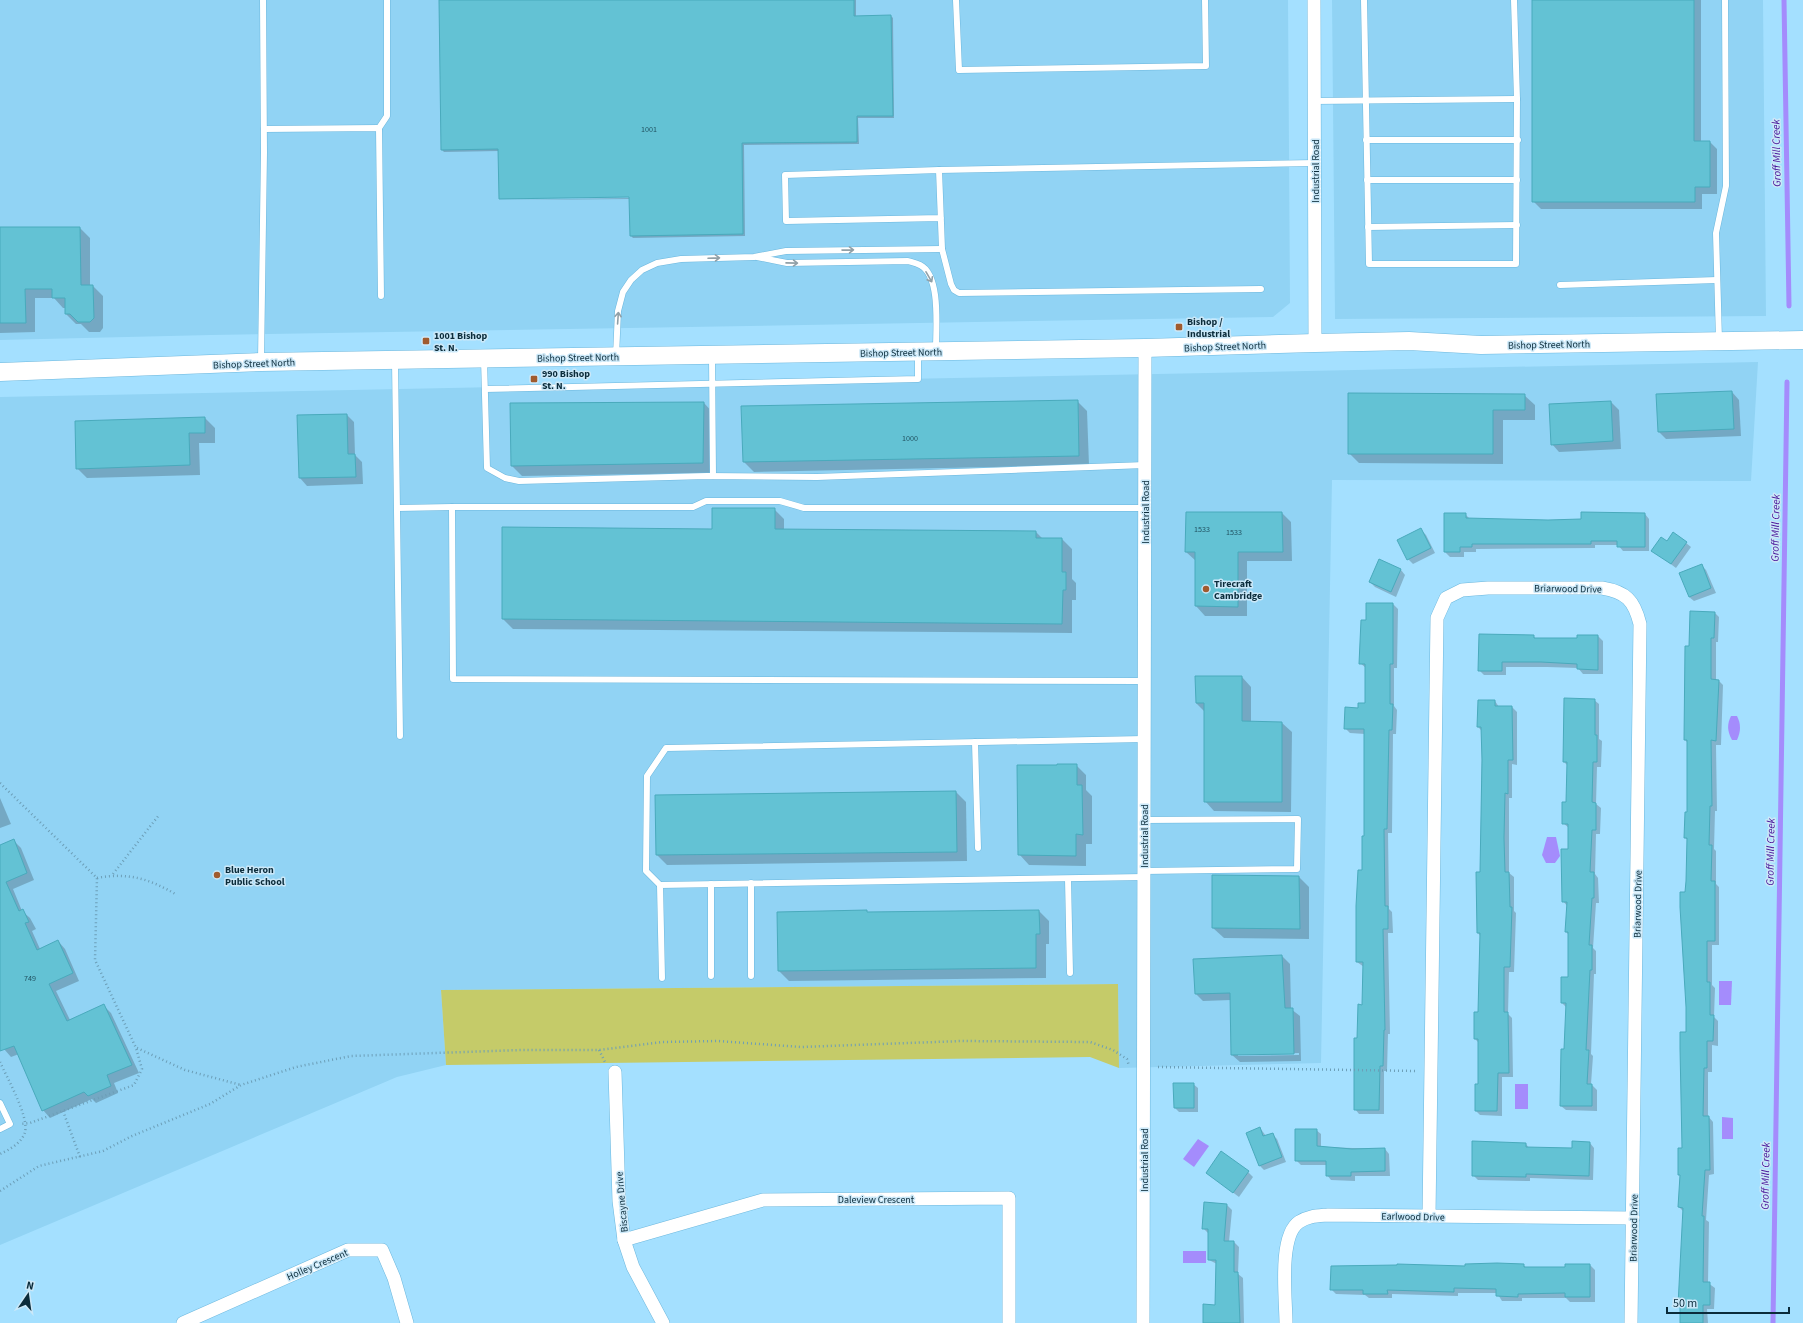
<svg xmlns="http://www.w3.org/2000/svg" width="1803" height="1323" font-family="'Source Sans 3',sans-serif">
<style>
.built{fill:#91d3f4}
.green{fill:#c5cb69}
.water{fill:#a48cfc}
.shadow{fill:#0003;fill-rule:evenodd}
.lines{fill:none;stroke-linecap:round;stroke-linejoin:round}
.stream{stroke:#a48cfc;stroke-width:5}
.building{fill:#63c2d4;stroke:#49aabc}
.service-casing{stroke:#6cb7dd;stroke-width:7}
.minor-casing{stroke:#6cb7dd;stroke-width:14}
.secondary-casing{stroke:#6cb7dd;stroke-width:19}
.path{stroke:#6c9eb7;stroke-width:2.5;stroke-dasharray:1 3;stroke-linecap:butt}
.service{stroke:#fff;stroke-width:6}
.minor{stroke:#fff;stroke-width:13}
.secondary{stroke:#fff;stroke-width:18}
.oneway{stroke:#91a0a7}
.poi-dot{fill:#a05b2e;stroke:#cbe8f8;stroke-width:1.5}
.labels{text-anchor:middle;stroke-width:3;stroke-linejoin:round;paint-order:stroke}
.number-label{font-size:8px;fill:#215261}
.street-label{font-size:10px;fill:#0b2c3b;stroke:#cbe8f8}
.poi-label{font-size:10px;font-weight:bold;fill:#0b2c3b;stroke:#cbe8f8;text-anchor:start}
.water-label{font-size:11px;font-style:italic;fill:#471097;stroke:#cbe8f8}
</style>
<rect width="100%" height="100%" fill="#a4e0ff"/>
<g class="built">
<polygon points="0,0 1288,0 1290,303 1273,317 211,335 0,340"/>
<polygon points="1332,0 1763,0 1766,316 1335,319"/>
<polygon points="1758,362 1751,481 1332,480 1321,1063 1119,1068 1118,984 441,990 446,1065 397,1077 0,1245 0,397"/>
</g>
<polygon class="green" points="1118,984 1119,1068 1090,1057 446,1065 441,990"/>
<g class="water">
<path d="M1731,716H1737C1741,724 1741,731 1737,740H1732C1727,731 1727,724 1731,716Z"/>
<polygon points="1547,837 1556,837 1560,856 1555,863 1546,863 1542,855"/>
<polygon points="1719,981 1732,981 1731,1005 1719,1005"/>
<rect x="1515" y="1084" width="13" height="25"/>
<polygon points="1722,1117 1733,1118 1733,1139 1722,1139"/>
<polygon points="1198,1139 1209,1146 1194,1167 1183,1159"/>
<rect x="1183" y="1251" width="23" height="12"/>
</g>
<g class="shadow">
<polygon points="440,0 856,0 856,17 891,16 893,18 894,118 858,118 859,144 744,145 745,236 633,238 631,236 630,199 501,200 634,198 634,196 501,199 499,151 444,152 442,150"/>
<polygon points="1533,0 1701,0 1701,142 1710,142 1717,149 1717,194 1702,194 1702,209 1541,209 1533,201"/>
<polygon points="0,228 80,228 90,238 90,286 93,286 103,296 103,328 100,332 89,332 81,324 76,324 66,314 66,308 63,308 54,298 35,298 35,332 0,333"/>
<polygon points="1732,392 1739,400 1741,436 1666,439 1658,431"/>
<polygon points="1524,395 1535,405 1535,420 1503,420 1503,464 1359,463 1349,453"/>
<polygon points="1077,401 1087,411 1089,465 754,472 744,462"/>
<polygon points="1611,402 1619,410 1621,449 1559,452 1552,444"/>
<polygon points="704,403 714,414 713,473 522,476 512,466 511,404"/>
<polygon points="347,415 354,422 355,455 362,462 363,484 307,486 300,478 298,416"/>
<polygon points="205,418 215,428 215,443 199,443 200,475 87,478 77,468"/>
<polygon points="774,509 784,519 784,530 1036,532 1043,539 1062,539 1072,549 1072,579 1076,583 1076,600 1072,600 1072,633 513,629 503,619 503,528 713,530"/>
<polygon points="1282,513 1291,522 1292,561 1247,561 1247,616 1205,616 1196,606 1196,561 1186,552"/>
<polygon points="1465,514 1470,519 1548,521 1582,520 1645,514 1649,519 1649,551 1623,551 1618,545 1595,545 1595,548 1476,549 1476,552 1464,552 1464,557 1450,557 1445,552"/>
<polygon points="1421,530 1426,535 1435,553 1413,564 1408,559"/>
<polygon points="1686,543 1691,547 1676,568 1653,551"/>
<polygon points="1380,560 1401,570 1405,575 1396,597 1375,587 1370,582"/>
<polygon points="1701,565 1706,570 1716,593 1694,601 1689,597"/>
<polygon points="1393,604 1398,609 1397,668 1394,668 1394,706 1397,710 1396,734 1393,734 1392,833 1388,833 1389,909 1392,912 1393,933 1388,933 1390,1034 1388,1034 1387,1071 1384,1071 1384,1114 1359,1114 1355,1109 1358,1039 1363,1006 1364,967 1357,962 1365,837 1365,734 1350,733 1345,728 1359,709 1366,704 1366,668 1360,663 1367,621"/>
<polygon points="1714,612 1719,617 1718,642 1716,642 1716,681 1719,681 1723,685 1721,745 1716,745 1717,811 1715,811 1714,849 1716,851 1716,884 1719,887 1719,945 1712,945 1712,985 1715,988 1714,1017 1718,1021 1718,1046 1712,1045 1712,1072 1708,1072 1708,1116 1713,1122 1714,1174 1709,1175 1706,1220 1709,1222 1708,1283 1715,1288 1714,1309 1707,1309 1708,1323 1681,1323 1681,1307 1679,1304 1684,1212 1679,1207 1681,1176 1679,1174 1683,1149 1687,1033 1686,976 1684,974 1681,907 1686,893 1688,840 1685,838 1688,813 1688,743 1685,740 1690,647"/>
<polygon points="1533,636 1536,639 1578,639 1598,636 1603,641 1603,674 1583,674 1578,668 1547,667 1506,667 1506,675 1484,675 1479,670"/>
<polygon points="1242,677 1251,687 1251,722 1282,723 1292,732 1291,812 1214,811 1205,801 1205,712 1196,703"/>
<polygon points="1594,700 1599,704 1599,739 1602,741 1601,767 1597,767 1596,804 1601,808 1600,834 1596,834 1595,874 1598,878 1599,903 1596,903 1593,948 1596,951 1596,974 1594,974 1591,1054 1593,1056 1591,1084 1597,1090 1597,1111 1566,1110 1561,1106 1567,1008 1562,1003 1569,978 1569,935 1566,932 1568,907 1563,901 1569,850 1569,828 1563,823 1567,803 1568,766 1564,762"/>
<polygon points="1495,701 1499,707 1512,707 1517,712 1517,765 1512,764 1512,798 1509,798 1509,873 1514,877 1514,911 1516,913 1514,972 1509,972 1508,1014 1512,1018 1513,1077 1502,1077 1502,1116 1480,1115 1476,1111 1479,1085 1479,1043 1475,1039 1479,1013 1481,937 1478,933 1481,873 1482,731 1478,727"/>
<polygon points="1076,765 1086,775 1086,790 1092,796 1092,844 1086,844 1086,866 1029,865 1019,854"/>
<polygon points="956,792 966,802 967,861 667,865 657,855"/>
<polygon points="0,798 11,824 0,828"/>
<polygon points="13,840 21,848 34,880 13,889 22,911 30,918 36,929 32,931 40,949 58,941 65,949 79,981 56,991 70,1020 104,1006 111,1013 139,1073 114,1083 118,1093 96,1103 92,1099 50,1118 43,1110 19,1054 11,1057 4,1049 0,1041 0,846"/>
<polygon points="1299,877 1309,887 1309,939 1224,938 1213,928"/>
<polygon points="1039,911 1049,921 1049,944 1046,944 1046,978 789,981 779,971"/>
<path d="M1282,956L1290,964L1291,1009L1300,1016L1301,1061L1240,1062L1232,1055L1231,1000L1203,1001L1196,994L1194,960ZM1299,1053V1055L1238,1056V1054Z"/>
<polygon points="1193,1084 1198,1088 1198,1112 1179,1112 1175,1108"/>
<polygon points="1260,1128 1266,1136 1272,1134 1277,1139 1286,1162 1264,1170 1260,1166"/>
<polygon points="1316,1130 1321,1134 1321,1147 1385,1149 1389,1154 1390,1176 1355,1176 1355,1181 1331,1180 1327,1175 1327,1165 1301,1165 1296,1160"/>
<polygon points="1590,1143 1594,1148 1593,1180 1530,1178 1530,1181 1478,1180 1473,1175 1526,1144 1529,1148 1573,1149"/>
<polygon points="1248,1172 1253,1177 1239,1197 1207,1173"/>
<polygon points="1227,1205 1232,1210 1229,1242 1234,1242 1239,1247 1238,1274 1243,1278 1244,1323 1204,1323 1216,1306 1217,1264 1209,1260 1208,1233 1203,1228"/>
<polygon points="1523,1265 1527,1268 1566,1268 1590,1265 1595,1270 1595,1302 1570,1302 1566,1298 1522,1298 1522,1301 1502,1301 1497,1293 1458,1293 1458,1296 1392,1294 1392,1298 1369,1298 1365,1295 1336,1294 1331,1289 1466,1267"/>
</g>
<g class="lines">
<g class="stream">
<polyline points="1784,0 1789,306"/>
<polyline points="1773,1323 1787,382"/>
</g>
</g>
<g class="building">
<polygon points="439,0 854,0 854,16 891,15 893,116 857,116 857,142 742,143 743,234 630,236 629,197 499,199 498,149 441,150"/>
<polygon points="1532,0 1694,0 1694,141 1710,141 1710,187 1695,187 1695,202 1532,202"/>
<polygon points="0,227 80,227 81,285 93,285 94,318 90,322 78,322 70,314 65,314 65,298 52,298 52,289 25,289 26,323 0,323"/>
<polygon points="1732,391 1734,429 1658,432 1656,394"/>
<polygon points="1348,393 1525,394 1525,410 1493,410 1493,454 1348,454"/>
<polygon points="1078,400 1079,456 743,462 741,406"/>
<polygon points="1611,401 1613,441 1551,445 1549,404"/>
<polygon points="704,402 703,463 511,466 510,403"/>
<polygon points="347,414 348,454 355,454 356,477 299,478 297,415"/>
<polygon points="205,417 205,433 189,433 190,465 76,469 75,421"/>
<polygon points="712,508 775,508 775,529 1036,531 1036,538 1062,538 1062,572 1066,572 1066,590 1063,590 1062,624 502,619 502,527 712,529"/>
<polygon points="1186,512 1282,512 1283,552 1238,552 1238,607 1195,606 1195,552 1185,552"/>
<polygon points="1581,512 1645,513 1645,547 1617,547 1617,541 1591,541 1591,544 1472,544 1472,547 1460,547 1460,552 1444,552 1444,513 1466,513 1466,518 1548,520 1581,519"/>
<polygon points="1421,528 1431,548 1407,560 1397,540"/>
<polygon points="1673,532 1687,542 1671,564 1651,551 1661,537 1667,541"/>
<polygon points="1379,559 1401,569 1391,592 1369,582"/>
<polygon points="1702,564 1711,588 1689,597 1679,573"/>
<polygon points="1366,603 1393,603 1393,664 1390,664 1390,704 1393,704 1392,730 1389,730 1387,829 1384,829 1385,906 1388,906 1388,929 1383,929 1385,1030 1384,1030 1383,1066 1380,1066 1379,1110 1354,1110 1354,1038 1357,1038 1358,1004 1362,1005 1363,962 1356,962 1356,906 1358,870 1362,870 1362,836 1364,836 1364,729 1344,729 1345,707 1358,708 1358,703 1365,703 1365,664 1359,664 1361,620 1366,620"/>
<polygon points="1690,611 1715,612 1714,638 1711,638 1711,679 1719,680 1716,741 1711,740 1712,806 1710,806 1709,845 1712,845 1711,881 1715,881 1715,941 1707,941 1707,982 1710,982 1710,1015 1714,1015 1713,1041 1707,1041 1707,1068 1704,1068 1703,1116 1709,1116 1710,1170 1705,1170 1702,1216 1704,1216 1703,1282 1710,1282 1710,1305 1703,1305 1703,1323 1680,1323 1680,1305 1678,1305 1683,1208 1678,1207 1680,1175 1678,1175 1678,1148 1682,1148 1680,1048 1680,1032 1686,1032 1686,1007 1680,907 1680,892 1685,892 1686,881 1687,838 1684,838 1685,812 1687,812 1687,740 1684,740 1685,646 1689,646"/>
<polygon points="1479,634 1534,635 1534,638 1577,638 1577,635 1598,635 1598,670 1577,669 1577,664 1541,662 1502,662 1502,671 1478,671"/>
<polygon points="1195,676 1242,676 1242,721 1282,722 1282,802 1204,802 1204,703 1196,703"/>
<polygon points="1564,698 1595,699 1595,735 1597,735 1597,762 1593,762 1592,802 1596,803 1596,830 1592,830 1590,872 1594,872 1594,898 1592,898 1589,945 1592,945 1592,970 1590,970 1586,1050 1589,1050 1587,1084 1592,1084 1592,1106 1560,1106 1561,1049 1564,1049 1566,1003 1561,1003 1561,977 1568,977 1568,932 1565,932 1567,902 1562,902 1561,849 1568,849 1568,824 1562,824 1562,802 1566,802 1567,762 1563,762"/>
<polygon points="1478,700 1495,700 1495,706 1512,706 1513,760 1508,760 1508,794 1505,793 1504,838 1505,872 1509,872 1510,907 1512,907 1510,967 1504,967 1504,1012 1508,1012 1509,1073 1498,1073 1497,1111 1475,1111 1475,1084 1478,1084 1478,1039 1474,1039 1474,1012 1478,1012 1480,933 1477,933 1476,872 1480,872 1482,760 1481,727 1477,727"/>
<polygon points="1057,764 1077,764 1077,785 1082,785 1083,835 1076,834 1076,856 1018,855 1017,765 1057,765"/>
<polygon points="956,791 957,852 656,855 655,795"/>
<polygon points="14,839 27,873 6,882 19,911 23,909 29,922 25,923 37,950 58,940 73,973 49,984 67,1021 104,1004 132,1065 107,1075 111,1086 88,1096 84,1092 42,1111 14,1046 0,1051 0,845"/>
<polygon points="1212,875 1299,876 1300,929 1212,928"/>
<polygon points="867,910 867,912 1039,910 1040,934 1036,934 1036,968 778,971 777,912"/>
<polygon points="1282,955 1285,1008 1293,1008 1294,1054 1231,1055 1230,993 1195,994 1193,959"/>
<polygon points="1173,1083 1194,1083 1194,1108 1174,1108"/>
<polygon points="1260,1127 1263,1136 1273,1133 1282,1157 1259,1166 1246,1133"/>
<polygon points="1295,1129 1317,1129 1317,1146 1352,1149 1385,1148 1385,1171 1351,1172 1351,1176 1326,1176 1326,1161 1295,1161"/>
<polygon points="1472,1141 1526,1143 1526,1147 1572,1148 1572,1141 1590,1142 1589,1176 1526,1174 1526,1177 1472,1176"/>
<polygon points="1221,1151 1249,1171 1233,1193 1206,1173"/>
<polygon points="1204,1202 1227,1204 1224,1241 1234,1241 1234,1272 1238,1272 1240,1323 1203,1323 1203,1304 1215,1305 1216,1260 1208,1260 1208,1229 1202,1229"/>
<polygon points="1497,1263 1524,1264 1524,1267 1565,1267 1565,1264 1590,1264 1590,1297 1565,1297 1565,1293 1518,1294 1518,1297 1496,1296 1496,1289 1454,1288 1454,1292 1387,1290 1388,1294 1363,1294 1363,1290 1330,1290 1331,1266 1397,1265 1397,1264 1465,1266 1465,1264"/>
</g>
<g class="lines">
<g class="service-casing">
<g id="service">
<polyline points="956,0 959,70 1206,66 1205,0"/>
<polyline points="1364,0 1369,264 1516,264 1517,99 1514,0"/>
<polyline points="1314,101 1517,99"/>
<polyline points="379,128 387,116 387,0"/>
<polyline points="264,129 379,128 381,296"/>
<polyline points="1366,140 1518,140"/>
<polyline points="939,170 1315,163"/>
<polyline points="1367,180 1517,180"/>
<polyline points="941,218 786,221 785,175 939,170 942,249 951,284 954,290 959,293 1261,289"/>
<polyline points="1368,227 1517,225"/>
<path d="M757,257L787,263L908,261C911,262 916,263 920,265C941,275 936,328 936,349"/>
<polyline points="1560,285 1717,280"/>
<polyline points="1719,340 1716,233 1726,186 1725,0"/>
<polyline points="616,356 618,311 623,292 631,280 642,270 657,263 681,259 754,257 786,251 942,249"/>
<polyline points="712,357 713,476"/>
<polyline points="484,359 487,468 505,478 519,481 707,476 817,477 1145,465"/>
<polyline points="261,360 264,152 263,0"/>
<polyline points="395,361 400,736"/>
<polyline points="485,389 918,379 918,354"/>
<polyline points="398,508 452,507"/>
<polyline points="1144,681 453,679 452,507 693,507 706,501 780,501 804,508 1145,508"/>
<polyline points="975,742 978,848"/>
<polyline points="1144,871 1297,869 1298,819 1144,820"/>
<polyline points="1068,879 1070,973"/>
<polyline points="751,883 751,976"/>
<polyline points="711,884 711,976"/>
<polyline points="660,885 646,871 647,776 666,748 1144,739"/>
<polyline points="662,978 660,885 1144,877"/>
<polyline points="0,1103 10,1124 0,1129"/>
</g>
</g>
<g class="minor-casing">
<g id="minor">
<polyline points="1314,0 1315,343"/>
<polyline points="615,1072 619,1201 624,1240 633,1267 663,1323"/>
<path d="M1429,1216L1437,618L1446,598L1462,590L1488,588H1602C1626,592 1634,600 1640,624L1631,1323"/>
<polyline points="624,1240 763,1200 1009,1198 1009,1323"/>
<polyline points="183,1323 348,1250 382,1250 394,1278 407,1323"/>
<polyline points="1143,1323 1145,348"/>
<path d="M1286,1323C1286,1300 1278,1236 1299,1222C1308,1216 1317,1216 1328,1215L1633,1218"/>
</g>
</g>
<g class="secondary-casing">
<polyline id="secondary" points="0,372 261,362 1145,348 1315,343 1409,341 1481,345 1803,340"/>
</g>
<g class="path">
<polyline points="0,783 97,878 95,960 136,1048 142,1069 134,1085 30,1123 20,1124"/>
<polyline points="113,874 159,815"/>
<path d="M97,878C128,872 150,879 177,895"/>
<polyline points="137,1048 185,1070 241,1085"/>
<polyline points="599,1050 605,1062"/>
<path d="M0,1062C7,1078 29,1116 25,1132C22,1143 9,1150 0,1154"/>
<polyline points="1158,1067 1417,1071"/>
<polyline points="63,1111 80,1157"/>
<polyline points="0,1191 39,1166 103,1151 132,1136 210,1104 241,1085 296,1067 351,1056 521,1050 599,1050 663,1042 718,1041 801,1047 962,1041 1090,1042 1113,1050 1127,1059 1129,1066"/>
</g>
<use href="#service" class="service"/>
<use href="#minor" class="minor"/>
<use href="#secondary" class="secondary"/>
</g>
<defs><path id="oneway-shaft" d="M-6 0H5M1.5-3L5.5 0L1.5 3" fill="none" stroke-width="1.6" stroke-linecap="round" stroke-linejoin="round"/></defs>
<g class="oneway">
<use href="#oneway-shaft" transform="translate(848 250) rotate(-1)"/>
<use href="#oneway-shaft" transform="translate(714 258) rotate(-2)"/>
<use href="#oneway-shaft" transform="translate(792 263) rotate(1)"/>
<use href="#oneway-shaft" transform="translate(929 277) rotate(60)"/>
<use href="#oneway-shaft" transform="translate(618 318) rotate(-86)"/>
</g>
<g class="poi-dot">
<rect x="1175" y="323" width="8" height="8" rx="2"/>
<rect x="422" y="337" width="8" height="8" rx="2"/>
<rect x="530" y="375" width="8" height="8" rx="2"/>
<circle cx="1206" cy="589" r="4"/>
<circle cx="217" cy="875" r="4"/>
</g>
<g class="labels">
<g class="number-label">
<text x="649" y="132">1001</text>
<text x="910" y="441">1000</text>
<text x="1202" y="532">1533</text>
<text x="1234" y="535">1533</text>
<text x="30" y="981">749</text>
</g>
<g class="street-label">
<text transform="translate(1315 171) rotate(-90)" y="4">Industrial Road</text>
<text transform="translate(1549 344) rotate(-1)" y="4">Bishop Street North</text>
<text transform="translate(1225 346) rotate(-2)" y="4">Bishop Street North</text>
<text transform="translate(901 352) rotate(-1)" y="4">Bishop Street North</text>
<text transform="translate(578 357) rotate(-1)" y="4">Bishop Street North</text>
<text transform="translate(254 363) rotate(-2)" y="4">Bishop Street North</text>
<text transform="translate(1145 512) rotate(-90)" y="4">Industrial Road</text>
<text transform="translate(1568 588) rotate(1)" y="4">Briarwood Drive</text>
<text transform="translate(1144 836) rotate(-90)" y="4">Industrial Road</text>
<text transform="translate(1637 904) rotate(-89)" y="4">Briarwood Drive</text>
<text transform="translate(1144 1160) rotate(-90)" y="4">Industrial Road</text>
<text x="876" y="1203">Daleview Crescent</text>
<text transform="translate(621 1202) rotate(-95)" y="4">Biscayne Drive</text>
<text transform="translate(1413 1216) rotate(1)" y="4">Earlwood Drive</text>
<text transform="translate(1633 1228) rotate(-89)" y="4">Briarwood Drive</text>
<text transform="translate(317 1264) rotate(-23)" y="4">Holley Crescent</text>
</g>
<g class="poi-label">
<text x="1187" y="325">Bishop /<tspan x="1187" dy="12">Industrial</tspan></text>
<text x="434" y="339">1001 Bishop<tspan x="434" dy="12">St. N.</tspan></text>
<text x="542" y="377">990 Bishop<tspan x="542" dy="12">St. N.</tspan></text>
<text x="1214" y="587">Tirecraft<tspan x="1214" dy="12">Cambridge</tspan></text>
<text x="225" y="873">Blue Heron<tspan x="225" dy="12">Public School</tspan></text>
</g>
<g class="water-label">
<text transform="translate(1776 153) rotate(-91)" y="4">Groff Mill Creek</text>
<text transform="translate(1775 528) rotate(-89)" y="4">Groff Mill Creek</text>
<text transform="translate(1770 852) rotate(-89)" y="4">Groff Mill Creek</text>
<text transform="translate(1765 1176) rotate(-89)" y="4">Groff Mill Creek</text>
</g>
</g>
<g transform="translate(28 1295) rotate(13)" stroke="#cbe8f8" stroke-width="3" paint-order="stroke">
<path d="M0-3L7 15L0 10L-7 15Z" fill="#0b2c3b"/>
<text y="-6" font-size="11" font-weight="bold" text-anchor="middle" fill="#0b2c3b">N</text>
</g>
<path d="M1667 1307v6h122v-6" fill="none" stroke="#0b2c3b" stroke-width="2"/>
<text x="1673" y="1307" font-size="12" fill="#0b2c3b" stroke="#cbe8f8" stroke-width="3" paint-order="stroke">50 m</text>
</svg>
